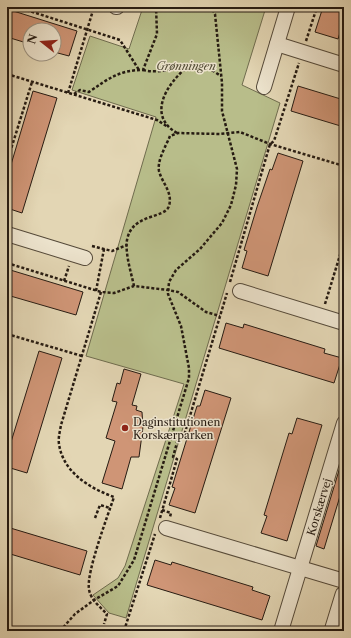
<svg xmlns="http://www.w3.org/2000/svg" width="351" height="638" font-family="'Libre Caslon Text',serif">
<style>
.green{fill:#b8bd8a;stroke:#6f6c4e}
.building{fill:#cf9576;stroke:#261b12}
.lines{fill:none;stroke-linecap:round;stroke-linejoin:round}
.minor-casing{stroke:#554a3a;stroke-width:16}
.tertiary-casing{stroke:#554a3a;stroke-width:19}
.path{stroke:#261b12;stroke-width:2.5;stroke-dasharray:3 2;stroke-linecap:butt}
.minor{stroke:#ede4ce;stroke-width:14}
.tertiary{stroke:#ede4ce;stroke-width:17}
.poi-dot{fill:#8f2418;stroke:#ede4ce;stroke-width:1.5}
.labels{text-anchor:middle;stroke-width:3;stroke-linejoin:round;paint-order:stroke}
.park-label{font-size:11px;font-style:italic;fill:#524c36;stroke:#ede4ce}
.poi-label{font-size:11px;fill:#261b12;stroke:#ede4ce;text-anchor:start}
.street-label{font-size:11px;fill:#261b12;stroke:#ede4ce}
</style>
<rect width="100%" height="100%" fill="#e3d6b4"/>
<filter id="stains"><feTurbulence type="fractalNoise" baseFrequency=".005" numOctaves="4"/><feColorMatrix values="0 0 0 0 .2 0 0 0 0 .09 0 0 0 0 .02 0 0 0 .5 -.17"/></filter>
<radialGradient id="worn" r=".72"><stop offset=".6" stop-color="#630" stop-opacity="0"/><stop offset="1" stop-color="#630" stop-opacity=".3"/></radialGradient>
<polygon class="green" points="143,7 266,7 242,85 280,103 126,618 109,613 93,595 118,578 125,566 184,384 86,356 156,117 72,90 90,36 129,49"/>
<g class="building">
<polygon points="323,7 344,7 344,20 338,39 315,32"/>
<polygon points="7,9 77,31 69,56 54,52 54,30 30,30 30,44 7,37"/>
<polygon points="298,86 344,100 344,127 291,111"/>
<polygon points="33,91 57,98 22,213 7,208 7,178"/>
<polygon points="278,153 303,161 268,276 242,268 247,251 244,250 257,207 270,169 272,170"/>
<polygon points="7,269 83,292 76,315 7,295"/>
<polygon points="226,323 243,328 244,324 325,349 324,353 342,358 334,383 219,348"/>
<polygon points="39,351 62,358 27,473 7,467 7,455"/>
<polygon points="124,369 141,374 132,405 137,406 136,410 142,412 143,427 139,457 131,457 122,489 102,483 115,441 106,438 117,402 112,401 117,383 120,384"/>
<polygon points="205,390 231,398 195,513 169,505 175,488 172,487 197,406 200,406"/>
<polygon points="297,418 322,425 287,541 261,533 267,516 264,515 289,433 292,434"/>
<polygon points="344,454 344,483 324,549 316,546"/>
<polygon points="7,527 87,551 80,575 7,553"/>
<polygon points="155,560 171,565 172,562 253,587 252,590 270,596 262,620 147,585"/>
</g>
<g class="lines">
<g class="minor-casing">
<g id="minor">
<polyline points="116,7 117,7"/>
<polyline points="277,44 344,65"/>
<polyline points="264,87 288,7"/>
<polyline points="7,234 85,258"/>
<polyline points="240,291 344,323"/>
<polyline points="166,528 344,581"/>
<polyline points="281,631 344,423"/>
</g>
</g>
<g class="tertiary-casing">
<polyline id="tertiary" points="333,631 344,595"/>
</g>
<g class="path">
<polyline points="17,7 120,40 139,70"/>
<polyline points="306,41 317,7"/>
<path d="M143,70C163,75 184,64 204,67C210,68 216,73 221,76"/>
<polyline points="7,74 157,120 168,127"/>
<polyline points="68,93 94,7"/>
<path d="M74,94L80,90L89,92C108,79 119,70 143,70L157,34L156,7"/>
<path d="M177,133C147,116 166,85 186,68"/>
<polyline points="7,162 32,82"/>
<polyline points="92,246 112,251 127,245"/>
<polyline points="7,263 101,292 114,293 134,286 168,290 178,292 206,312 220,316"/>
<polyline points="64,281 69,266"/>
<polyline points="230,282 270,144 274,141 299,63"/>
<path d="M134,286C131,272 125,254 127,240C132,213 165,219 169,206C173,192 162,183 159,171C157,160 166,146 170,136L178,133L220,134L240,132L270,144L344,166"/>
<polyline points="96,291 104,249"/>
<path d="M101,292L61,425C60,431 58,438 59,444C63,472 89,488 114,497C108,515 86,573 89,589C90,599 100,607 107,614L104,624"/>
<polyline points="325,304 344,242"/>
<polyline points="7,334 82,356"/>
<polyline points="162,510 171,513 170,517"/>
<polyline points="95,518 100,505 110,508"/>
<polyline points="160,518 177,459 173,457 178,439 183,439 227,293"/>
<polyline points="60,631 75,614 94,600 118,586 134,560 189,378 189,368 181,326 168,294 169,282 176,270 200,249 222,223 231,205 236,185 237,169 222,111 222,83 215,14 211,7"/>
<polyline points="124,631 155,534"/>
</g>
<use href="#minor" class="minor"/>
<use href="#tertiary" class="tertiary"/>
</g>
<circle class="poi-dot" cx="125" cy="428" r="4"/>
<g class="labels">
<g class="park-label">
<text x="186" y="70">Grønningen</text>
</g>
<g class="poi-label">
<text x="133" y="426">Daginstitutionen<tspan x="133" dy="13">Korskærparken</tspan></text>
</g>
<g class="street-label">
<text transform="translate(319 507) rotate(-73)" y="4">Korskærvej</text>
</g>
</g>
<rect width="351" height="638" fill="none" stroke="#e3d6b4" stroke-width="24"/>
<rect x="8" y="8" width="335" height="622" fill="none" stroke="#261b12" stroke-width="2"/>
<rect x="12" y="12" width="327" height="614" fill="none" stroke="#261b12"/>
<g transform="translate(42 42) rotate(287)"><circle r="19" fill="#ede4ce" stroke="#9d9483"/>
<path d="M0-3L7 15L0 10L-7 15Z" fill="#8f2418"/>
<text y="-6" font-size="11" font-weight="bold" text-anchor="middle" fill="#261b12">N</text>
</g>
<rect width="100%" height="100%" filter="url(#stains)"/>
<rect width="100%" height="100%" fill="url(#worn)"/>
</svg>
